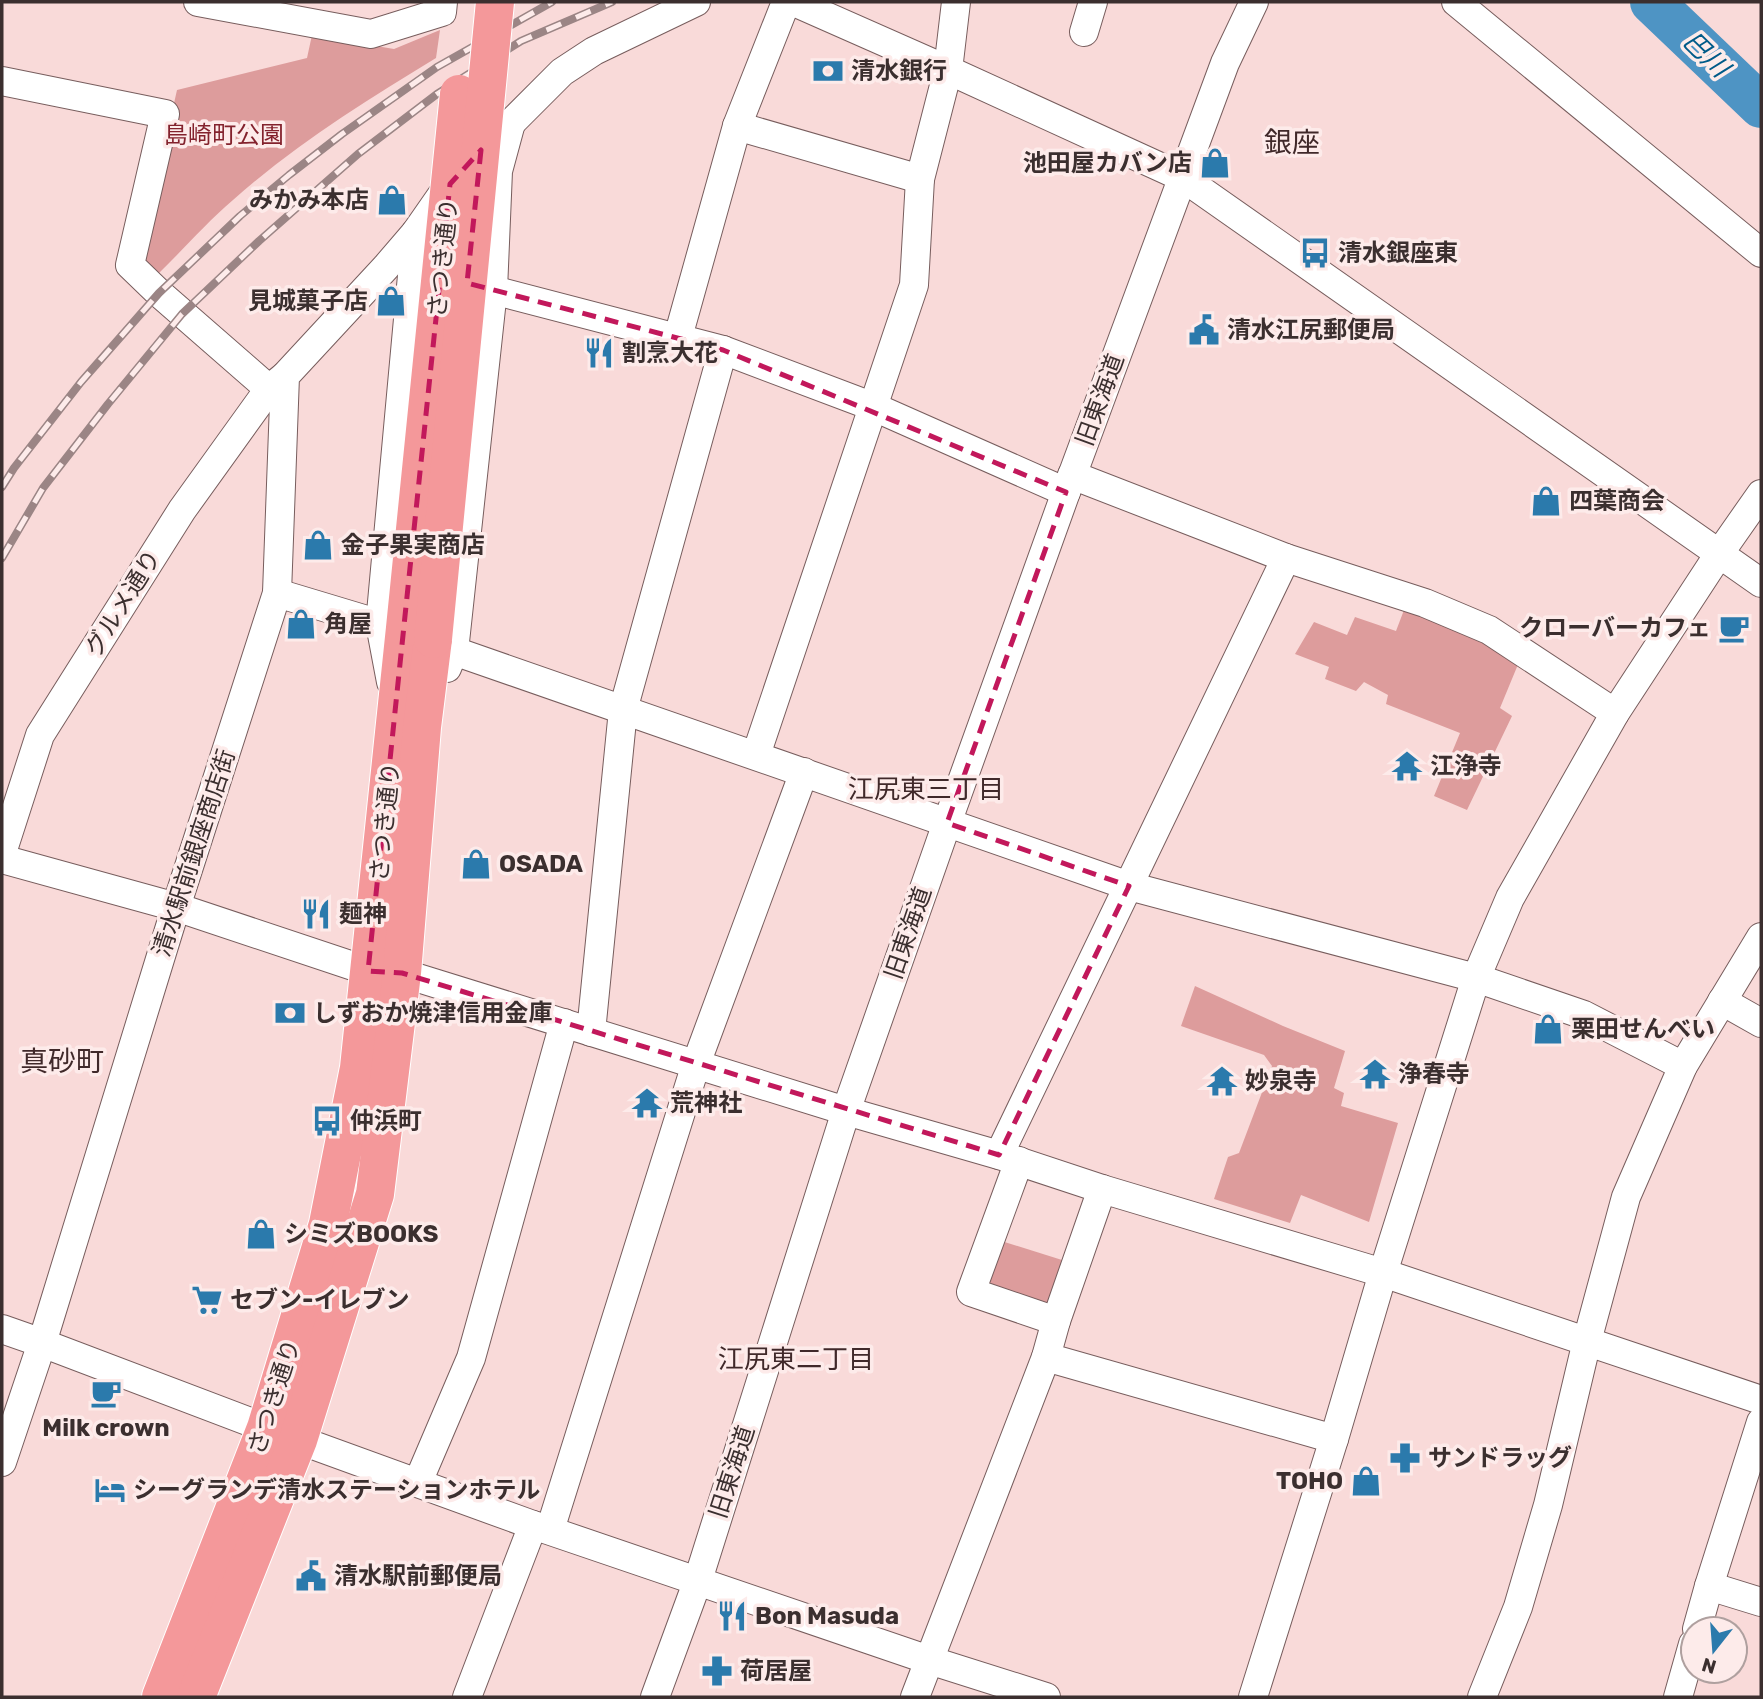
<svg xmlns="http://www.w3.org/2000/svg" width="1763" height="1699" font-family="Rubik,'Noto Sans JP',sans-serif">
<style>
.green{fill:#dd9c9c}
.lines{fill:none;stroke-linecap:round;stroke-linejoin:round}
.river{stroke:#4e94c4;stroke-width:44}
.minor-casing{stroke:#775d5d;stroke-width:30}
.highway-casing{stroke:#fff;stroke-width:40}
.minor{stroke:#fff;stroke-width:28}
.highway{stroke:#f4989a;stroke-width:38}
.rail-casing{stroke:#9b8585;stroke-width:8}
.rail{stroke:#fdebea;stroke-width:5;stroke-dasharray:16;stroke-linecap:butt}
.highway-bridge-casing{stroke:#fff;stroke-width:40;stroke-linecap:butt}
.highway-bridge{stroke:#f4989a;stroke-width:38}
.marked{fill:none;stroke:#c2185b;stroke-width:5;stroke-dasharray:14 9;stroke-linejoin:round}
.labels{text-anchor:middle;stroke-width:7;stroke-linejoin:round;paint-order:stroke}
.poi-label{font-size:24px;font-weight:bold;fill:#3b2f2f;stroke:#fdebea;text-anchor:start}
.park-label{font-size:24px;fill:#83222d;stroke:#fdebea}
.street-label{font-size:24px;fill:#3b2f2f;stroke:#fdebea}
.water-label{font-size:26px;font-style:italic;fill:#005b89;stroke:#fdebea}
.neighbourhood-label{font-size:26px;fill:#40292a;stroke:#fdebea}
.quarter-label{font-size:28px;fill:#40292a;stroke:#fdebea}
</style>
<rect width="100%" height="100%" fill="#f9dad9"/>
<g class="green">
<path d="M440,30L436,58C365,101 295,145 233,200C206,223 182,251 156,276L138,263L177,90L307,58L312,35L394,49Z"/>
<polygon points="1404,610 1444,622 1519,662 1500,708 1512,716 1467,810 1434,796 1460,733 1386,704 1388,695 1364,682 1356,691 1325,679 1329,667 1295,654 1314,622 1347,635 1355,617 1396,631"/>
<polygon points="1195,986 1283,1026 1345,1051 1334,1088 1344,1093 1341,1106 1398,1123 1369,1222 1301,1195 1290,1223 1214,1199 1228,1157 1239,1153 1272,1066 1264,1055 1181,1026"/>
<polygon points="995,1239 1062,1260 1047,1309 979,1287"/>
</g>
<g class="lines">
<polyline class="river" points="1652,2 1761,106"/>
<g class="minor-casing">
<g id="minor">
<polyline points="198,2 371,34 442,12 443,2"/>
<polyline points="794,2 948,70 1182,177 1761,583"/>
<polyline points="1456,2 1761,253"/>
<polyline points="1084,32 1093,2"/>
<polyline points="2,81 165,114 130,265 159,293 269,389"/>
<polyline points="737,126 920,179"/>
<polyline points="474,155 511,123 562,72 594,51 696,2"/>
<polyline points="493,290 723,350 874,407 1066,492"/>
<polyline points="678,337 737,126 786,2"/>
<polyline points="1072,475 1286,558 1425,603 1489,630 1615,713"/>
<polyline points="277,593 380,624"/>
<polyline points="454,651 1129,886 1476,978 1584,1015 1683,1066"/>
<polyline points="447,668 454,651 493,290 498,171 511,123"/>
<polyline points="391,682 380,624 416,232"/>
<polyline points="756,755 914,285 920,179 948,70 956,2"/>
<polyline points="2,853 40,735 182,510 269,389 285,376"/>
<polyline points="2,859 176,907 368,971 402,973 846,1111 999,1155 1102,1189 1383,1273 1761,1400"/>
<polyline points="1722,1001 1761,1023"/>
<polyline points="591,1032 623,710 723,350"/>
<polyline points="999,1155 1286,558"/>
<polyline points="1019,1161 971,1292 1056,1321"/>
<polyline points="2,1329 42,1343 266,1428 533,1525 929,1660 1046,1697"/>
<polyline points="1046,1357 1334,1439"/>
<polyline points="2,1462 42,1343 176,907 277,593 285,376 386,267 416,232 448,186"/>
<polyline points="418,1482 471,1358 564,1023"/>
<polyline points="550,1530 696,1064 804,772"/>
<polyline points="1709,1586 1761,1602"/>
<polyline points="1697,1629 1709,1586 1761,1422"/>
<polyline points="467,1697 533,1525"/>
<polyline points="655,1697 698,1580 846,1111 947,823 1066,492 1225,63 1254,2"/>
<polyline points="915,1697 1046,1357 1056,1321 1102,1189"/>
<polyline points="1253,1697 1334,1439 1383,1273 1476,978 1510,898 1615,713 1719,554 1761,494"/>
<polyline points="1482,1697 1518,1607 1548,1505 1587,1341 1626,1197 1683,1066 1761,937"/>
<polyline points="1678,1697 1693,1644"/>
</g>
</g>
<g class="highway-casing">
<g id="highway">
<polyline points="161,1697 266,1428 328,1224 359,1068 405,628"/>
<polyline points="196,1697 298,1440 375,1194 402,973 422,727 433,639"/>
</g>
</g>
<use href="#minor" class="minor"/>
<use href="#highway" class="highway"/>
<g class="rail-casing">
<g id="rail">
<polyline points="2,487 14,468 81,382 159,293 240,216 289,175 342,134 437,67 552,2"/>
<polyline points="2,558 43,488 108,404 182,314 259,241 358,154 437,94 521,41 612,2"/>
</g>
</g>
<use href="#rail" class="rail"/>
<g class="highway-bridge-casing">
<g id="highway-bridge">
<polyline points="405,628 459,94"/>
<polyline points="433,639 495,2"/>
</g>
</g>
<use href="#highway-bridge" class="highway-bridge"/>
</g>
<path class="marked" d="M481,150L467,283L723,350L1066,492L947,823L1129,886L999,1155L402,973L368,971L450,184Z"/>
<defs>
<g id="bank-bare" transform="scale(2.415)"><path d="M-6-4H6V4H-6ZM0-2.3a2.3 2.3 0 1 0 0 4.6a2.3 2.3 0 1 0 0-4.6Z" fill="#2b7aac" stroke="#fdebea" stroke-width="2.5" paint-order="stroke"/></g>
<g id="shop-bare" transform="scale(2.415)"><path d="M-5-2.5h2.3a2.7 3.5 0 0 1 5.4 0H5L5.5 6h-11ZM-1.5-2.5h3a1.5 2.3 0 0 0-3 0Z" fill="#2b7aac" stroke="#fdebea" stroke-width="2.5" paint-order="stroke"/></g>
<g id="bus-bare" transform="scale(2.415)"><path d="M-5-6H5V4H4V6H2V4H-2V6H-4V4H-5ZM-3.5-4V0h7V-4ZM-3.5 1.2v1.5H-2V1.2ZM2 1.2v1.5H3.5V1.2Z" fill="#2b7aac" stroke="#fdebea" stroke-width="2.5" paint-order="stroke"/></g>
<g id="civic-bare" transform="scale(2.415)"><path d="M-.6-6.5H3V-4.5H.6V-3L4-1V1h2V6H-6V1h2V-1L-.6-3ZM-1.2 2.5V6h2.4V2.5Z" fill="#2b7aac" stroke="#fdebea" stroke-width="2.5" paint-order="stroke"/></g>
<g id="restaurant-bare" transform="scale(2.415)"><path d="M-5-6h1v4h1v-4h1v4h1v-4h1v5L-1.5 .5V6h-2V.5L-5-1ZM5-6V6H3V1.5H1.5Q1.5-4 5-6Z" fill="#2b7aac" stroke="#fdebea" stroke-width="2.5" paint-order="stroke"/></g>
<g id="cafe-bare" transform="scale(2.415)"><path d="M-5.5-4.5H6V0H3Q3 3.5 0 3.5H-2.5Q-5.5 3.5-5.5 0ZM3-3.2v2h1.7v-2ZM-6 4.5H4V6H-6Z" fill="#2b7aac" stroke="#fdebea" stroke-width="2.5" paint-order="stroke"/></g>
<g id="temple-bare" transform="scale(2.415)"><path d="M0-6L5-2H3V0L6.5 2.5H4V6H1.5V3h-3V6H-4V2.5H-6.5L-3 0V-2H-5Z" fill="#2b7aac" stroke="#fdebea" stroke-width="2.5" paint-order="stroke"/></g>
<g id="supermarket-bare" transform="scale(2.415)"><path d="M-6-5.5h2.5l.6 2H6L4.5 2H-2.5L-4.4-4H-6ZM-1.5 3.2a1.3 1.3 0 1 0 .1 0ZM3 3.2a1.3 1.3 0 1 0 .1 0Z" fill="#2b7aac" stroke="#fdebea" stroke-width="2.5" paint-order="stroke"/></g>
<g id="pharmacy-bare" transform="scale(2.415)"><path d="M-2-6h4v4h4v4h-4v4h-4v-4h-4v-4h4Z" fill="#2b7aac" stroke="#fdebea" stroke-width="2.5" paint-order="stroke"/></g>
<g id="hotel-bare" transform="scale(2.415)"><path d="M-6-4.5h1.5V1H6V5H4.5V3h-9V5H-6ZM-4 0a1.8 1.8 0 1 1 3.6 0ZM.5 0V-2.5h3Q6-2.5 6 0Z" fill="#2b7aac" stroke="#fdebea" stroke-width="2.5" paint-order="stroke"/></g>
</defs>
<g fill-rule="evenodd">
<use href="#bank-bare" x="828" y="71"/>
<use href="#shop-bare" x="1215" y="163"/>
<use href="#shop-bare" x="392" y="200"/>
<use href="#bus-bare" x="1315" y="253"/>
<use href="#shop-bare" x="391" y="301"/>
<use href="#civic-bare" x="1204" y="330"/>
<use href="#restaurant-bare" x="599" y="353"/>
<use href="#shop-bare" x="1546" y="501"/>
<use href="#shop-bare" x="318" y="545"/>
<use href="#shop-bare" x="301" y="624"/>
<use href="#cafe-bare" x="1734" y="628"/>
<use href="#temple-bare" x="1407" y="766"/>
<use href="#shop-bare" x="476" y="864"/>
<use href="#restaurant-bare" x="316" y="914"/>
<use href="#bank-bare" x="290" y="1013"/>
<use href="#shop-bare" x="1548" y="1029"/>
<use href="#temple-bare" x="1375" y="1074"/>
<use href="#temple-bare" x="1222" y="1081"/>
<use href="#temple-bare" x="647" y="1103"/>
<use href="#bus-bare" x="327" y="1121"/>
<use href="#shop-bare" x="261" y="1234"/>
<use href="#supermarket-bare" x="207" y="1300"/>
<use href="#cafe-bare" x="106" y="1393"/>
<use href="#pharmacy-bare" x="1405" y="1458"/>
<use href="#shop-bare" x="1366" y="1481"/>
<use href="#hotel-bare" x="110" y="1490"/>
<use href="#civic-bare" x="311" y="1576"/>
<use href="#restaurant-bare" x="732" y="1616"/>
<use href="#pharmacy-bare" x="717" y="1671"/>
</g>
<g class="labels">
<g class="poi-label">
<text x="851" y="79">清水銀行</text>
<text x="1192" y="171" text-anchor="end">池田屋カバン店</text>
<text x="369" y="208" text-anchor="end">みかみ本店</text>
<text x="1338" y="261">清水銀座東</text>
<text x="368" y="309" text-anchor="end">見城菓子店</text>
<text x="1227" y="338">清水江尻郵便局</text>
<text x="622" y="361">割烹大花</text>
<text x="1569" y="509">四葉商会</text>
<text x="341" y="553">金子果実商店</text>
<text x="324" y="632">角屋</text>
<text x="1711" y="636" text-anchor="end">クローバーカフェ</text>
<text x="1430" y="774">江浄寺</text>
<text x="499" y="872">OSADA</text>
<text x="339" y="922">麺神</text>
<text x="313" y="1021">しずおか焼津信用金庫</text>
<text x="1571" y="1037">栗田せんべい</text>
<text x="1398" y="1082">浄春寺</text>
<text x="1245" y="1089">妙泉寺</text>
<text x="670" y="1111">荒神社</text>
<text x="350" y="1129">仲浜町</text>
<text x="284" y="1242">シミズBOOKS</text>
<text x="230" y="1308">セブン-イレブン</text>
<text x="106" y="1436" text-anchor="middle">Milk crown</text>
<text x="1428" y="1466">サンドラッグ</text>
<text x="1343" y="1489" text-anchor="end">TOHO</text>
<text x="133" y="1498">シーグランデ清水ステーションホテル</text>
<text x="334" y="1584">清水駅前郵便局</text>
<text x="755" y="1624">Bon Masuda</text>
<text x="740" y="1679">荷居屋</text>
</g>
<g class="park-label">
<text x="224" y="143">島崎町公園</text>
</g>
<g class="street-label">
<text transform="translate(443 258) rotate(-84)" y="8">さつき通り</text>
<text transform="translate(1100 400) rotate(-70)" y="8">旧東海道</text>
<text transform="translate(123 603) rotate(-58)" y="8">グルメ通り</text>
<text transform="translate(385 822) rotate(-84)" y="8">さつき通り</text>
<text transform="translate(194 853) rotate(-72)" y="8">清水駅前銀座商店街</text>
<text transform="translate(908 933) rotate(-71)" y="8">旧東海道</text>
<text transform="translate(274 1397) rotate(-72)" y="8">さつき通り</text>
<text transform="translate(732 1472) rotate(-72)" y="8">旧東海道</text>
</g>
<g class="water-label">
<text transform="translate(1706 54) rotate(44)" y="9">巴川</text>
</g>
<g class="neighbourhood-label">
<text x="926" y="798">江尻東三丁目</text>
<text x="796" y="1368">江尻東二丁目</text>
</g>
<g class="quarter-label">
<text x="1292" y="152">銀座</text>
<text x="62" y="1071">真砂町</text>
</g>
</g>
<rect width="1763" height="1699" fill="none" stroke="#3b2f2f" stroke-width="7"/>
<g transform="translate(1714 1650) rotate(197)"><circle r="33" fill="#fdebea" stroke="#afa09f" stroke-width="2"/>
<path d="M0-5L12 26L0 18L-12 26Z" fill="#2b7aac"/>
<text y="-10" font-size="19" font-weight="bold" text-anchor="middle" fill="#3b2f2f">N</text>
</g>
</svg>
